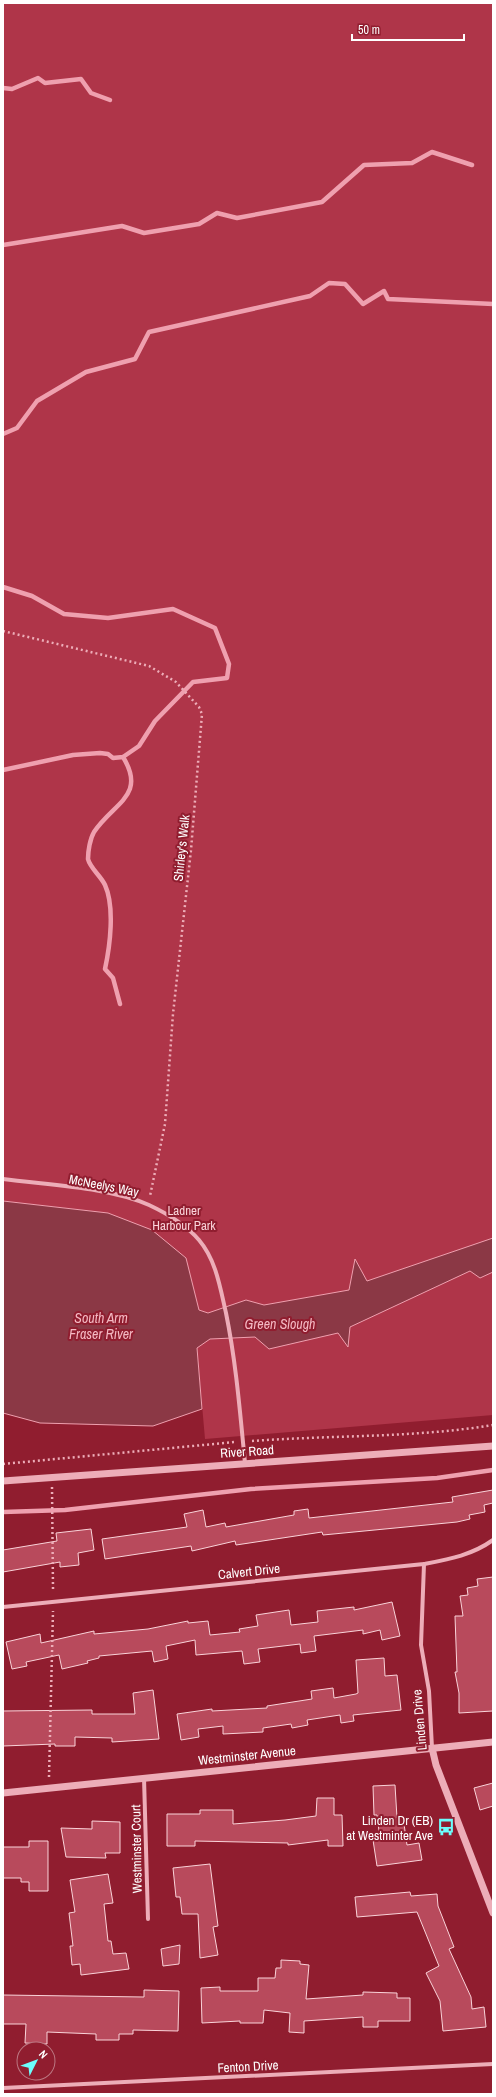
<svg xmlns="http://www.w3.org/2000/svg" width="496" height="2097" font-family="'Archivo Narrow',sans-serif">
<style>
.green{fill:#af3549}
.water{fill:#8b3845;stroke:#efa0af}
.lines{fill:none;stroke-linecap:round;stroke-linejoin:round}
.stream{stroke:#efa0af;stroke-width:4.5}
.building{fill:#b84a5c;stroke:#fad3d9}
.path{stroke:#edadb8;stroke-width:2.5;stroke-dasharray:2 3;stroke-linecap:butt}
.minor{stroke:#edadb8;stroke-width:4}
.tertiary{stroke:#edadb8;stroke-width:7}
.labels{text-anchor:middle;stroke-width:4;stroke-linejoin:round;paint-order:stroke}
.street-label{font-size:13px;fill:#fff;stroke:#901d2f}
.park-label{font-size:13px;fill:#fad3d9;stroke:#901d2f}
.poi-label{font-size:13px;fill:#fff;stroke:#901d2f;text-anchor:end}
.water-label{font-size:14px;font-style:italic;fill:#f4b9c3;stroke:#901d2f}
</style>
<rect width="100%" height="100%" fill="#901d2f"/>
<polygon class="green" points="3,3 493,3 493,1415 205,1439 197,1348 199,1310 186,1258 108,1213 3,1201"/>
<polygon class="water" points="3,1201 108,1213 152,1230 186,1258 199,1310 208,1313 246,1300 264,1305 349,1290 355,1259 367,1281 493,1238 493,1272 480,1278 470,1271 350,1327 348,1347 338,1333 269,1349 255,1337 210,1339 197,1348 202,1409 153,1426 40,1423 3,1413"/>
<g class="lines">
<g class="stream">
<polyline points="3,88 12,89 38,78 45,83 81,79 91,93 110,100"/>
<polyline points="3,245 122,226 144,233 199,224 217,213 237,218 322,202 364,165 412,163 432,152 472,165"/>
<polyline points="3,434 17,428 37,401 86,372 135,359 149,332 310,296 329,283 345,284 363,304 384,291 388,299 493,304"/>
<polyline points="3,587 32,596 64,614 108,618 173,609 215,628 229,664 227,678 193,682 155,721 139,746 123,757 113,758 108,754 100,753 73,755 3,770"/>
<path d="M120,1004L113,978L105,969C110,946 115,907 105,885C101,876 90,868 88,859C88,851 90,839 94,832C113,803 147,796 123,757"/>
<polyline points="3,1512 65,1510 251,1489 437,1478 493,1470"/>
</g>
</g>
<g class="building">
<polygon points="493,1490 493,1503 484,1505 485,1512 469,1515 470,1519 457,1522 323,1535 322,1532 236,1545 235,1541 192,1551 191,1546 105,1559 102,1539 187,1527 184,1514 203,1510 206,1527 225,1523 226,1527 294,1515 294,1511 308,1509 309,1518 453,1502 452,1497"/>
<polygon points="91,1529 94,1550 78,1553 79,1565 60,1567 60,1562 3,1572 3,1550 57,1541 56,1533"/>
<polygon points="493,1577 493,1711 459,1713 459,1693 455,1672 457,1672 455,1616 463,1616 460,1596 468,1595 467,1588 478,1586 477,1579"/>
<polygon points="392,1602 400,1636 382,1640 380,1630 363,1634 363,1630 314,1636 316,1651 301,1653 300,1644 258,1649 260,1662 244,1664 242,1651 196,1655 195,1640 166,1646 168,1659 154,1662 152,1651 99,1656 99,1658 87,1661 88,1663 62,1669 59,1655 26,1662 27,1666 12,1669 6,1642 40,1634 41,1643 94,1631 94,1634 148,1629 188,1621 188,1623 208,1621 210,1635 240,1632 239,1629 258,1626 256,1615 289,1610 291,1625 318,1622 317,1611 354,1607 354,1610"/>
<polygon points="384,1658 385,1676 397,1675 401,1710 353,1715 354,1721 341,1723 340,1715 307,1720 308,1725 292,1728 291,1724 263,1728 263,1732 223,1734 223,1726 198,1729 199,1737 181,1740 177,1714 212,1709 212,1711 267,1708 267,1706 312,1699 311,1691 333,1688 334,1698 356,1694 358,1693 356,1660"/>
<polygon points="153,1690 159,1739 112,1742 112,1738 75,1737 75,1746 55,1746 55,1744 3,1746 3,1711 92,1710 92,1714 135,1714 133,1693"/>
<polygon points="493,1783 493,1806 480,1810 474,1788"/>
<polygon points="395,1785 397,1818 403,1817 407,1845 419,1843 422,1860 377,1866 373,1840 380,1839 377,1815 374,1815 373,1786"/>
<polygon points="317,1798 334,1798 334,1815 342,1815 343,1846 328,1846 328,1840 288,1845 288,1843 195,1841 195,1846 167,1846 167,1814 200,1814 200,1810 233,1810 233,1824 285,1820 316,1816"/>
<polygon points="92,1821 120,1822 120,1853 105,1853 106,1858 66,1857 61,1828 92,1829"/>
<polygon points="29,1841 48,1841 48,1891 29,1891 29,1882 21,1882 21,1878 3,1878 3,1847 29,1847"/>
<polygon points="210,1864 218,1926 213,1927 218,1955 200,1958 198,1914 182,1914 180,1897 176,1897 173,1868"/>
<polygon points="108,1874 113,1903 104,1904 108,1941 111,1941 113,1954 126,1953 129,1969 81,1975 80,1964 72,1965 70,1946 73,1946 69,1913 75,1912 70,1880"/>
<polygon points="410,1892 411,1896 437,1894 438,1906 454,1947 449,1949 471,1997 472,2009 484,2007 486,2027 443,2031 440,2001 426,1973 439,1966 417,1912 357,1917 355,1897"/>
<polygon points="180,1945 179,1964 163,1966 161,1949"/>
<polygon points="281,1960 300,1961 300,1964 309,1965 306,1999 363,1995 363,1992 397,1993 397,1998 410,1998 410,2021 378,2021 378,2027 363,2027 363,2017 304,2021 304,2033 289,2032 290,2013 264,2010 263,2023 240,2023 240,2021 202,2023 201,1988 220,1987 220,1991 258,1991 258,1978 275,1978 276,1968 281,1968"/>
<polygon points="144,1990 179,1991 178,2031 133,2030 133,2034 119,2034 119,2040 96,2040 96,2034 47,2032 47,2044 25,2043 26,2024 3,2024 3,1995 144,1997"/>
</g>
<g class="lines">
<g class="path">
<polyline points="3,631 149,666 176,682 199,707 202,714 191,850 173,1014 165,1124 150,1196"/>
<path d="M252,1441C332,1435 414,1438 493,1425"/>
<polyline points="3,1464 235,1442"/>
<polyline points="52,1487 53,1589"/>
<polyline points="49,1777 53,1611"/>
</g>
<g class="minor">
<path d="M3,1179C46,1185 110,1187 149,1205C166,1213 186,1225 199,1240C216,1260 220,1287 226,1313C236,1362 240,1412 245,1463"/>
<polyline points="424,1564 421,1645 429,1691 432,1748"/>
<path d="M3,1607L424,1564C450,1559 472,1555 493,1540"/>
<polyline points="144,1778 148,1919"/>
<polyline points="3,2088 493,2064"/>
</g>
<g class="tertiary">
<polyline points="3,1481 493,1446"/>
<polyline points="432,1748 436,1765 493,1913"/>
<polyline points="3,1793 493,1742"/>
</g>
</g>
<defs>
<g id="bus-bare" transform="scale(1.38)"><path d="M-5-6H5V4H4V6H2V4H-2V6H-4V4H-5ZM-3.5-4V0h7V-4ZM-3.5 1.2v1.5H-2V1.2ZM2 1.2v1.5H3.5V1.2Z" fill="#6cfdfc" stroke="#901d2f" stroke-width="2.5" paint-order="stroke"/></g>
</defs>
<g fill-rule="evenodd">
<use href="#bus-bare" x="446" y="1827"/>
</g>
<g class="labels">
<g class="street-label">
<text transform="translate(181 848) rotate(-84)" y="5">Shirley's Walk</text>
<text transform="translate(104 1185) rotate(11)" y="5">McNeelys Way</text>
<text transform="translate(247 1451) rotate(-4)" y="5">River Road</text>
<text transform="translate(249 1571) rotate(-6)" y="5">Calvert Drive</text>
<text transform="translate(419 1720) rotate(-95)" y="5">Linden Drive</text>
<text transform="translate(247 1755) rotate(-6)" y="5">Westminster Avenue</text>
<text transform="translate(136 1849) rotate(-91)" y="5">Westminster Court</text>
<text transform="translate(248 2066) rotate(-3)" y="5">Fenton Drive</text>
</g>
<g class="park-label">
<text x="184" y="1215">Ladner<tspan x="184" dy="15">Harbour Park</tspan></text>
</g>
<g class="poi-label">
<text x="433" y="1825">Linden Dr (EB)<tspan x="433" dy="15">at Westminter Ave</tspan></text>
</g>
<g class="water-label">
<text x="101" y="1323">South Arm<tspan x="101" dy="16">Fraser River</tspan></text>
<text x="280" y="1329">Green Slough</text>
</g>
</g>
<rect width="496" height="2097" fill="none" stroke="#ffffff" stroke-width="8"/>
<g transform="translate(36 2061) rotate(48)"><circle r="19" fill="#901d2f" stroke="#bc7782"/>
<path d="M0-3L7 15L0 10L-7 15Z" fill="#6cfdfc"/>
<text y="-6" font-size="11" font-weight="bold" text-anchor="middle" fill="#ffffff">N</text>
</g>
<path d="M352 34v6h112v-6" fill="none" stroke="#ffffff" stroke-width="2"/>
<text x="358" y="34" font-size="12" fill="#ffffff" stroke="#901d2f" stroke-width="3" paint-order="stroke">50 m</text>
</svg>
